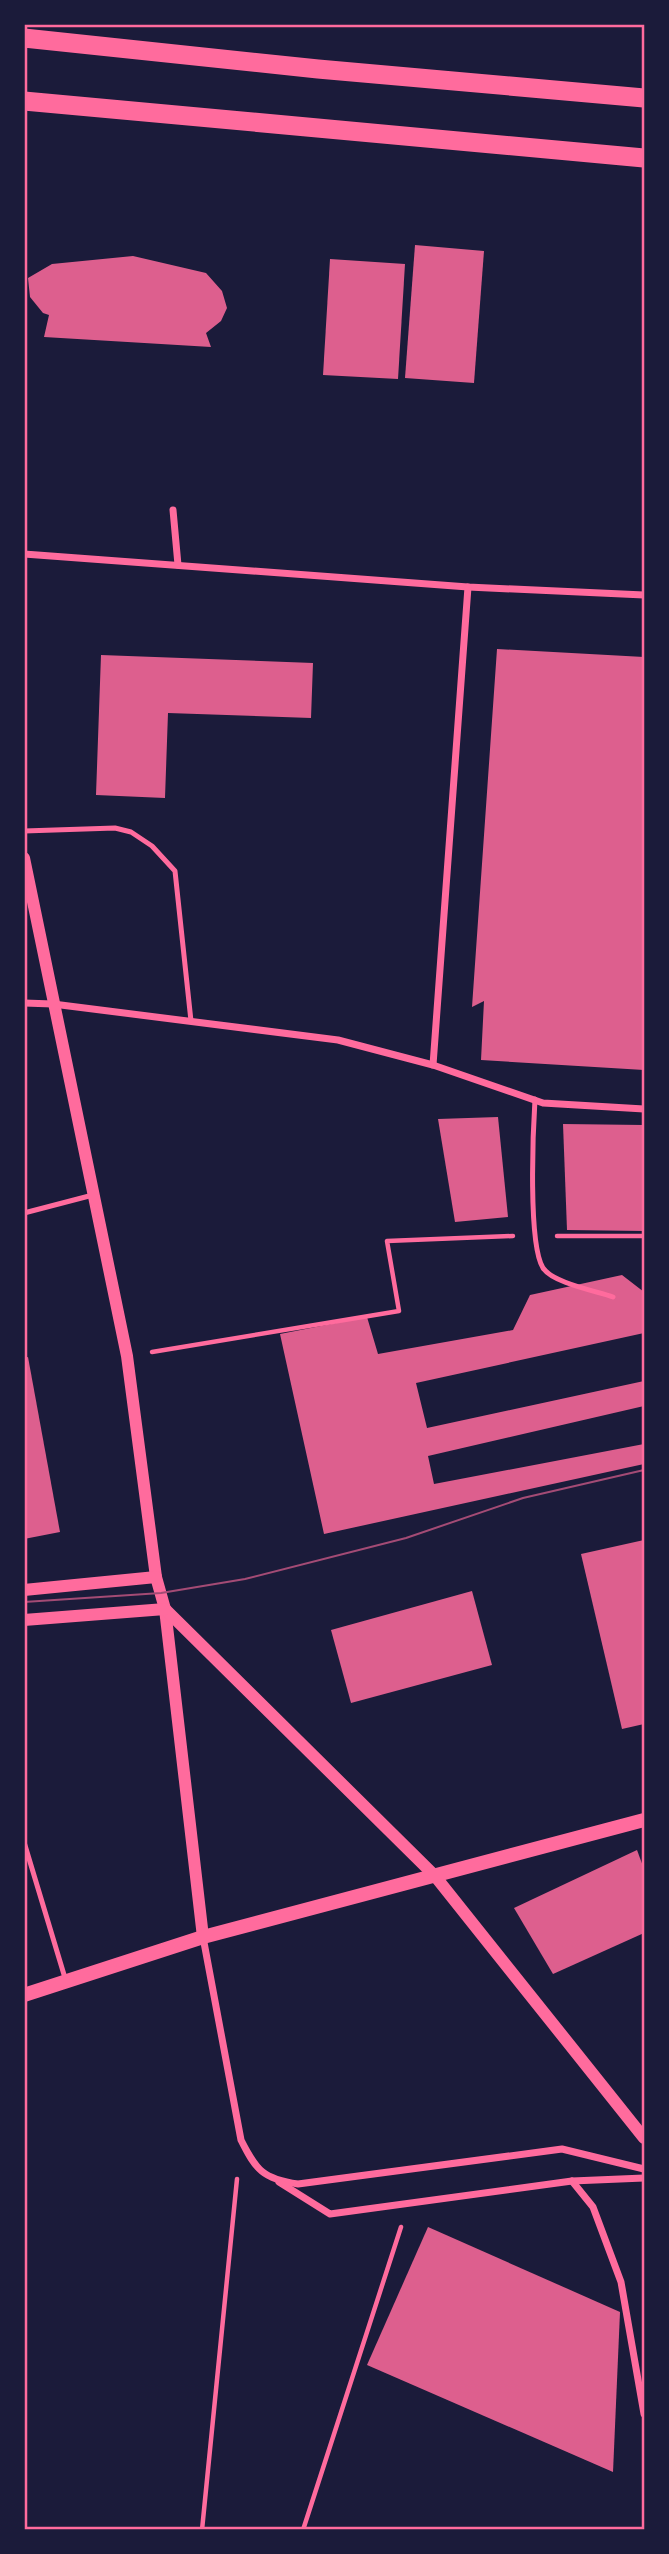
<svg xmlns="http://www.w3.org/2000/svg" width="669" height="2554" font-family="'Public Sans',sans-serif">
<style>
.building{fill:#dd5f8e}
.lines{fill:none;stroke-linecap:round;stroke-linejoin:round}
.path{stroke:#ff6b9d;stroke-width:4.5}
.service{stroke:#ff6b9d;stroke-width:5}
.minor{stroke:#ff6b9d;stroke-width:7}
.tertiary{stroke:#ff6b9d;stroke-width:12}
.secondary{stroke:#ff6b9d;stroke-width:14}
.trunk{stroke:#ff6b9d;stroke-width:19}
.tram{stroke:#a44b75;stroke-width:2}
.neatline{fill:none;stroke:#ff6b9d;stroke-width:2.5}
</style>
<rect width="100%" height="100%" fill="#1b1b3a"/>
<g class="building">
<polygon points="415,245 484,251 474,383 405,378"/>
<polygon points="133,256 206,273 222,291 227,308 221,321 206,333 211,347 44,337 49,315 43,313 30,297 28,278 52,264"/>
<polygon points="330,259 405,264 398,379 323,375"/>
<polygon points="497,649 644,657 644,1070 481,1060 484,1001 472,1007"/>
<polygon points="101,655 313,663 311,718 168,713 165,798 96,795"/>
<polygon points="498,1117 508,1217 455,1222 438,1119"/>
<polygon points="563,1124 644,1125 644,1231 567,1230"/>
<polygon points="622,1275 644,1292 644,1333 416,1383 427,1428 644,1381 644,1406 428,1456 434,1484 644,1444 644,1464 324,1534 280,1334 367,1317 378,1354 513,1330 530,1295"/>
<polygon points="28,1357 60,1532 24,1539 24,1358"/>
<polygon points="644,1540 644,1724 622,1729 581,1554"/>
<polygon points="472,1591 492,1665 351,1703 331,1630"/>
<polygon points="637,1850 644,1869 644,1933 553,1974 514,1908"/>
<polygon points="428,2227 620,2312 613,2472 367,2365"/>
</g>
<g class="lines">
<g class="path">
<polyline points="557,1236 644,1236"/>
<polyline points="152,1352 399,1311 387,1241 513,1236"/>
<polyline points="202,2530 237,2179"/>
<polyline points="303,2530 401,2227"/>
</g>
<g class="service">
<polyline points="24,831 115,828 131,832 152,846 175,871 191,1021"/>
<path d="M535,1099C533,1131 528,1244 543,1268C553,1283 596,1291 613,1297"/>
<polyline points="24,1213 93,1195"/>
<polyline points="24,1842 65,1978"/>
</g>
<g class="minor">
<polyline points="173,510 178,565"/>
<polyline points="24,554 468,587 644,595"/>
<polyline points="24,1003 53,1004 338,1040 433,1065 543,1103 644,1109"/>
<polyline points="433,1065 468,587"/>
<path d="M203,1937L241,2140C256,2170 263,2179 298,2184L562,2149L644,2169"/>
<polyline points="572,2181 593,2207 621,2282 644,2414"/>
<polyline points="279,2182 330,2214 572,2181 644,2178"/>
</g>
<g class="tertiary">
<polyline points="24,858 127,1356 156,1577 165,1609 203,1937"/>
<polyline points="24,1590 156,1577"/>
<polyline points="165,1609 435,1876 644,2138"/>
<polyline points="24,1620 165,1609"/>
</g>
<polyline class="secondary" points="24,1995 203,1937 644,1820"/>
<g class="trunk">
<polyline points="24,38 318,69 644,98"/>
<polyline points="24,101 644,158"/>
</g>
<polyline class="tram" points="24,1602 161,1593 245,1579 406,1538 523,1498 644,1470"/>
</g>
<rect width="669" height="2554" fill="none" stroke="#1b1b3a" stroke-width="52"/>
<rect x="26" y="26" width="617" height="2502" class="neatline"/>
</svg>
